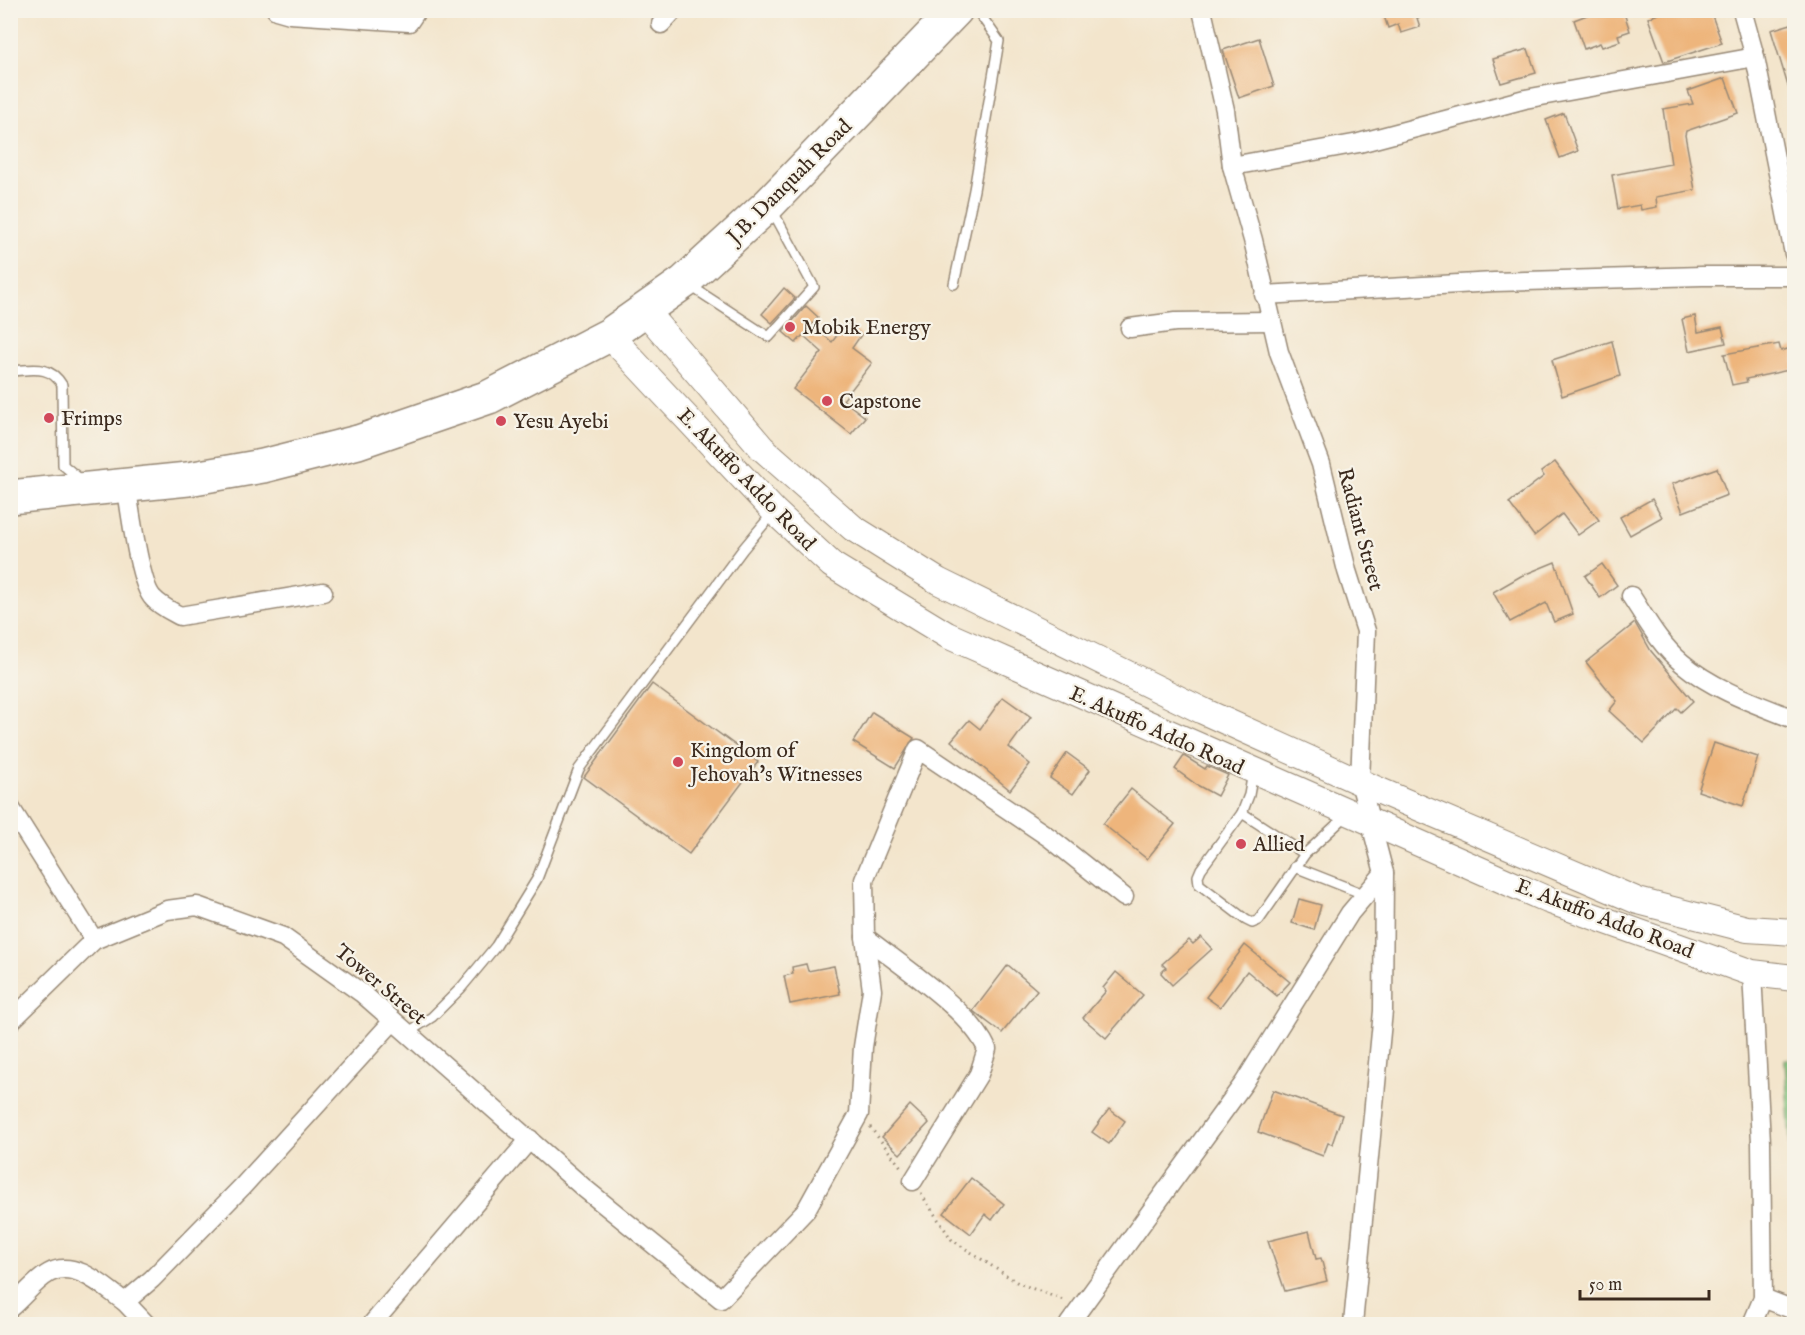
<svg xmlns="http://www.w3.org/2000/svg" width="1805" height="1335" font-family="'IM FELL English',serif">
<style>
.green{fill:#8cd28b;stroke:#647e54;stroke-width:1.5}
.building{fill:#eeb57c}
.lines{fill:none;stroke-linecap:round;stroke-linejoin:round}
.lane-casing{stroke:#978875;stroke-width:12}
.street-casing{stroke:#978875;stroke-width:21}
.secondary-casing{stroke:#978875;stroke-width:28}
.highway-casing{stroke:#978875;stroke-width:36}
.path{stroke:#978875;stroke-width:3;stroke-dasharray:1.5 4.5;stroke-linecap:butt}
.lane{stroke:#fff;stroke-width:9}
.street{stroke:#fff;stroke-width:18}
.secondary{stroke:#fff;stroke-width:26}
.highway{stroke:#fff;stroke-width:33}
.poi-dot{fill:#d1495b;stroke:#f7f3e8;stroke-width:2}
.labels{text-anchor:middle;stroke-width:4.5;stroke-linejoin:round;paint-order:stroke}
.street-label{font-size:21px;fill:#3b2a1e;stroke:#f7f3e8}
.poi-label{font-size:21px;fill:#3b2a1e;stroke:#f7f3e8;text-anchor:start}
</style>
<rect width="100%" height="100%" fill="#f7f3e8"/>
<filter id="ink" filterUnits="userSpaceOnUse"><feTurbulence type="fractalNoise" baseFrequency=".0167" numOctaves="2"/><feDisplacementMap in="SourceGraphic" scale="12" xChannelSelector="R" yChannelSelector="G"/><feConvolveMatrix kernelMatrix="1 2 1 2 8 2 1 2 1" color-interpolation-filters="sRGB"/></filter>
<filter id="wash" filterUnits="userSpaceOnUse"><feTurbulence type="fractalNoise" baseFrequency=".008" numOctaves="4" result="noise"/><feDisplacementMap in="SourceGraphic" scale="24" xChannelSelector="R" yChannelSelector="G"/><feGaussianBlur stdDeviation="1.35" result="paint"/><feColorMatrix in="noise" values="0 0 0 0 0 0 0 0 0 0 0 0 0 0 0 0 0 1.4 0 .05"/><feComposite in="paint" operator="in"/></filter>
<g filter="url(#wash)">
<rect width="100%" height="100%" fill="#f3e5cc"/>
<polygon class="green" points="1794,1059 1794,1198 1785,1060"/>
<g id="blocks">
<g class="building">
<polygon points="1382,10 1432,10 1432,13 1417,18 1420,27 1401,33 1398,24 1388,28"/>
<polygon points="1600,10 1623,10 1630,31 1618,35 1620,41 1602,47 1600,43 1584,49 1574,20"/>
<polygon points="1668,10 1710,10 1722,43 1664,62 1648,18"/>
<polygon points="1791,24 1794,35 1794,96 1791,96 1771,30"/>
<polygon points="1259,38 1274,86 1239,98 1223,50"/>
<polygon points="1528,49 1536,73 1501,83 1493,59"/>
<polygon points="1725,78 1738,113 1686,131 1685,135 1695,190 1656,197 1657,207 1641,210 1640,205 1618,209 1612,175 1671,164 1663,109 1693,104 1688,91"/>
<polygon points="1564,113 1578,151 1560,158 1546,120"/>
<polygon points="784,288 795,298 772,323 762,314"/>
<polygon points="806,306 818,317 812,325 832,342 846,324 861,335 852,348 872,363 843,400 865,417 851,434 793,389 822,352 803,335 796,343 783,332"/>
<polygon points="1695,316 1698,332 1722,327 1726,343 1689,351 1682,319"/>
<polygon points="1612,341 1620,376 1562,396 1552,360"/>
<polygon points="1779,344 1781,351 1794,347 1794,369 1746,379 1747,382 1732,385 1724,354"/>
<polygon points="1555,462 1599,520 1578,535 1562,514 1534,536 1509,503 1544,476 1541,472"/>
<polygon points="1717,468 1727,495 1683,512 1672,484"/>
<polygon points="1652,499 1662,517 1630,535 1620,517"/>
<polygon points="1555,562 1573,614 1554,622 1546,603 1510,622 1493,592 1521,576"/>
<polygon points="1602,564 1617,585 1600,598 1585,576"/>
<polygon points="1635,623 1651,651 1693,701 1681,712 1677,708 1644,743 1609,711 1617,701 1586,662"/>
<polygon points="652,684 758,762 689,854 584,777"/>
<polygon points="1003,697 1031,717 1009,747 1030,764 1010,790 951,741 969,720 980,729"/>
<polygon points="872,712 914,738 895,768 853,742"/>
<polygon points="1714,743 1758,757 1743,806 1698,791"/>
<polygon points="1067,753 1090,770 1073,794 1050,778"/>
<polygon points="1184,756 1205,769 1207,766 1228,775 1217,796 1197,785 1175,769"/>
<polygon points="1131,789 1175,824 1147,859 1103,824"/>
<polygon points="1299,899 1321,905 1314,930 1292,923"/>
<polygon points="1201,937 1212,949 1172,985 1161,973 1166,968 1162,964 1189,940 1193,944"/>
<polygon points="1245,945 1290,982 1277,996 1247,971 1220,1007 1206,997"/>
<polygon points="806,964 808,971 834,966 840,994 790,1004 784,976 793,974 792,967"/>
<polygon points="1008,965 1037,990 1002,1033 973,1011"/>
<polygon points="1116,972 1143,995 1106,1038 1083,1018 1106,991 1103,988"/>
<polygon points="1273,1090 1342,1115 1332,1144 1328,1143 1323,1156 1258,1132"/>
<polygon points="910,1105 929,1123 900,1154 882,1137"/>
<polygon points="1109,1109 1125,1121 1109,1144 1092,1132"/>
<polygon points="971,1178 1004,1204 992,1220 985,1214 971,1234 944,1213"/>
<polygon points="1309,1231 1316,1259 1321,1258 1327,1281 1285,1291 1268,1241"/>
</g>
</g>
</g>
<g filter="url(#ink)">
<use href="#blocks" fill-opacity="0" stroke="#978875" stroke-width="1.5"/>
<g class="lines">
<g class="lane-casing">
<g id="lane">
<polyline points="954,284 974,190 999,41 977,10"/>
<polyline points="689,285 769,337 814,287 771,208"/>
<path d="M10,371C32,370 50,364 62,385L63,465L81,480"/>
<polyline points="1242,813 1249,795 1253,772"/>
<polyline points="1305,854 1242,813 1201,869 1198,876 1199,884 1246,920 1252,923 1259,920 1305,854 1348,814"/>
<polyline points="1295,867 1366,895"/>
<polyline points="407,1033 432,1017 461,988 496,946 537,879 579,769 743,549 773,513"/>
</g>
</g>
<g class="street-casing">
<g id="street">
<polyline points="276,10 290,14 409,22 417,10"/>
<polyline points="1202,10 1225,110 1232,166"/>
<polyline points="1742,10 1755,57 1794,254"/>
<polyline points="661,24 674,10"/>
<polyline points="1264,295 1494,282 1702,276 1794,276"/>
<polyline points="1130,328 1175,322 1271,321"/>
<path d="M126,484C130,507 139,584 153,598C160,606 171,611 180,616L323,592"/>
<path d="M1631,596C1646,619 1660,645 1682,663C1714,690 1756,704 1794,719"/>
<polyline points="10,807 94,940"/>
<path d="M865,937C900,965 970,1010 987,1049L979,1074L913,1181"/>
<polyline points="10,1022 94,940 167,910 197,906 283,937 363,994 584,1188 721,1299 806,1210 859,1114 863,1047 872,990 865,937 864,880 918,749 1050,838 1124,897"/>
<polyline points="1763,1298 1794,1310"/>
<path d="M10,1308C23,1297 35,1281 49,1273C75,1258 105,1288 125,1302"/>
<polyline points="146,1324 125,1302 152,1279 242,1187 393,1021"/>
<polyline points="372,1324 530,1139"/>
<polyline points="1069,1324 1244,1083 1350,913 1384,873"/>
<polyline points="1353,1324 1383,1011 1384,873 1360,782 1366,631 1347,571 1321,464 1279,352 1253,240 1232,166 1359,143 1525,99 1755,57"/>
<polyline points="1752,1324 1763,1298 1761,1142 1752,973"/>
</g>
</g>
<g class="secondary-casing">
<g id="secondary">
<polyline points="644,310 762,448 853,528 938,581 1203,711 1380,791 1638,901 1747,929 1794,932"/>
<polyline points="609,335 774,511 832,565 947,635 1548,900 1752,973 1794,978"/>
</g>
</g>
<g class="highway-casing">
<polyline id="highway" points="10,497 188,479 263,466 358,442 489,397 609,335 684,282 769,204 956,10"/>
</g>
<g class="path">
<polyline points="870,1127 901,1167"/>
<polyline points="921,1194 952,1240 1018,1283 1066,1301"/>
</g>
<use href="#lane" class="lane"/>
<use href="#street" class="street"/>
<use href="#secondary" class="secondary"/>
<use href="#highway" class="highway"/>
</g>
</g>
<g class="poi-dot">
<circle cx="790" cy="327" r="6"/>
<circle cx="827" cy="401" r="6"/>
<circle cx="49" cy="418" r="6"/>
<circle cx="501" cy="421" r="6"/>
<circle cx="678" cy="762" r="6"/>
<circle cx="1241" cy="844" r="6"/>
</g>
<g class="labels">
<g class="street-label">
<text transform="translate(789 181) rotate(-45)" y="7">J.B. Danquah Road</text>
<text transform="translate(747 479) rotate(46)" y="7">E. Akuffo Addo Road</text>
<text transform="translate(1361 529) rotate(75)" y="7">Radiant Street</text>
<text transform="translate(1157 730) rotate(24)" y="7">E. Akuffo Addo Road</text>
<text transform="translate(1605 918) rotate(21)" y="7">E. Akuffo Addo Road</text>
<text transform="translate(381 984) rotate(40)" y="7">Tower Street</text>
</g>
<g class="poi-label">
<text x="802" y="334">Mobik Energy</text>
<text x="839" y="408">Capstone</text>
<text x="61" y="425">Frimps</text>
<text x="513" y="428">Yesu Ayebi</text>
<text x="690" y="757">Kingdom of<tspan x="690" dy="24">Jehovah's Witnesses</tspan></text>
<text x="1253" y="851">Allied</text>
</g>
</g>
<rect width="1805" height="1335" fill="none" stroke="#f7f3e8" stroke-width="36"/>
<path d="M1580 1290v9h129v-9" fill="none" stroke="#3b2a1e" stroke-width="3"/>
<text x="1589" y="1290" font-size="18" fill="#3b2a1e" stroke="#f7f3e8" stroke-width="4.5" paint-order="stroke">50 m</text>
</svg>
